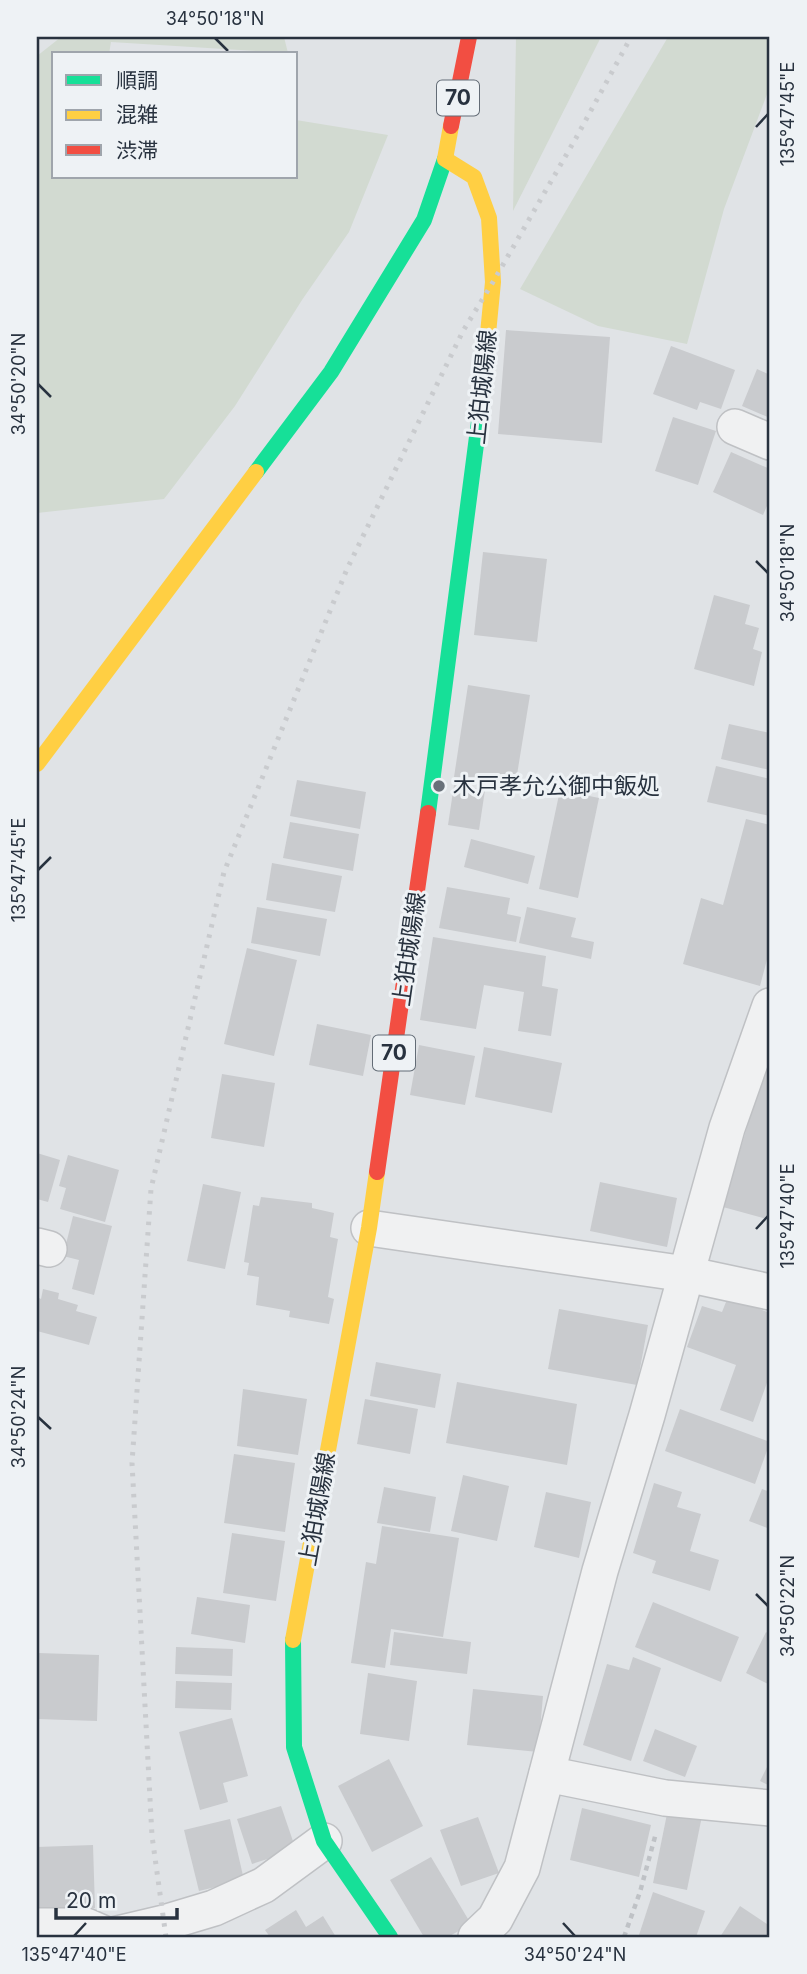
<svg xmlns="http://www.w3.org/2000/svg" width="807" height="1974" font-family="Inter,'Noto Sans JP',sans-serif">
<style>
.green{fill:#d2dad1}
.building{fill:#c9cbce}
.lines{fill:none;stroke-linecap:round;stroke-linejoin:round}
.street-casing{stroke:#bfc1c4;stroke-width:38}
.path{stroke:#bfc2c6;stroke-width:4.5;stroke-dasharray:5 5;stroke-linecap:butt}
.street{stroke:#f0f1f2;stroke-width:35}
.fast{stroke:#16e098;stroke-width:16}
.slow{stroke:#ffcf43;stroke-width:16}
.jam{stroke:#f24e42;stroke-width:16}
.rail{stroke:#c9cbce;stroke-width:5;stroke-dasharray:3.5 7;stroke-linecap:butt}
.ticks{fill:none;stroke:#28323f;stroke-width:2.5}
.poi-dot{fill:#687079;stroke:#eef2f5;stroke-width:2.5}
.labels{text-anchor:middle;stroke-width:6;stroke-linejoin:round;paint-order:stroke}
.shield{fill:#eef2f5;stroke:#636c76;stroke-width:2}
.shield-label{font-size:21px;font-weight:bold;fill:#28323f}
.street-label{font-size:23px;fill:#28323f;stroke:#eef2f5}
.poi-label{font-size:23px;fill:#28323f;stroke:#eef2f5;text-anchor:start}
.neatline{fill:none;stroke:#28323f;stroke-width:2.5}
.ticks-label{font-size:18px;text-anchor:middle;fill:#28323f}
</style>
<rect width="100%" height="100%" fill="#e0e3e6"/>
<g class="green">
<polygon points="61,37 284,37 288,53 111,42 109,54 54,54 54,177 296,177 296,120 388,135 349,232 302,300 235,406 164,499 37,513 37,56"/>
<polygon points="516,37 601,37 513,211"/>
<polygon points="668,37 770,37 770,86 724,209 687,344 598,326 520,289"/>
</g>
<g class="building">
<polygon points="506,330 610,337 602,443 498,434"/>
<polygon points="671,346 735,370 721,409 700,402 697,410 653,394"/>
<polygon points="757,369 770,375 770,418 742,406"/>
<polygon points="673,417 716,431 698,485 655,471"/>
<polygon points="731,452 770,469 770,499 763,515 713,492"/>
<polygon points="483,552 547,559 537,642 474,635"/>
<polygon points="714,595 750,605 745,624 759,628 753,649 762,652 754,686 694,669"/>
<polygon points="468,685 530,695 515,787 454,777"/>
<polygon points="729,724 770,733 770,770 721,759"/>
<polygon points="716,766 770,779 770,816 707,802"/>
<polygon points="297,780 366,792 360,829 290,816"/>
<polygon points="454,785 485,790 479,830 448,825"/>
<polygon points="560,790 599,798 578,898 539,889"/>
<polygon points="746,819 770,825 770,948 760,986 683,964 701,898 723,905"/>
<polygon points="290,822 359,834 353,871 283,858"/>
<polygon points="471,839 535,856 528,884 464,867"/>
<polygon points="272,863 342,876 335,912 266,900"/>
<polygon points="447,887 510,898 507,914 521,917 516,942 439,928"/>
<polygon points="257,907 327,919 320,956 251,943"/>
<polygon points="527,907 576,918 571,937 594,942 591,959 519,943"/>
<polygon points="433,937 546,956 542,986 558,989 551,1036 518,1031 524,992 484,985 476,1029 420,1020"/>
<polygon points="247,948 297,960 274,1056 224,1044"/>
<polygon points="317,1024 371,1035 363,1076 309,1065"/>
<polygon points="419,1045 475,1056 465,1105 410,1095"/>
<polygon points="484,1047 562,1063 552,1113 475,1097"/>
<polygon points="766,1064 770,1065 770,1220 723,1207"/>
<polygon points="222,1074 275,1083 264,1147 211,1138"/>
<polygon points="37,1153 60,1160 48,1202 37,1199"/>
<polygon points="68,1155 119,1170 105,1222 60,1209 66,1188 59,1186"/>
<polygon points="600,1182 677,1198 667,1247 590,1231"/>
<polygon points="203,1184 241,1192 225,1269 187,1261"/>
<polygon points="261,1197 312,1203 312,1208 334,1213 330,1237 338,1239 328,1297 334,1299 329,1324 289,1317 290,1311 256,1305 259,1277 247,1275 249,1263 244,1262 253,1205 259,1206"/>
<polygon points="73,1216 112,1226 94,1295 72,1289 79,1260 63,1256"/>
<polygon points="43,1289 59,1293 58,1299 78,1305 76,1311 97,1317 89,1345 37,1331 37,1297 41,1299"/>
<polygon points="728,1297 770,1313 770,1377 769,1377 753,1422 720,1410 736,1365 687,1347 702,1306 722,1312"/>
<polygon points="559,1309 648,1325 637,1385 548,1369"/>
<polygon points="376,1362 441,1374 435,1408 370,1396"/>
<polygon points="457,1382 577,1404 567,1465 446,1443"/>
<polygon points="243,1389 307,1399 298,1455 237,1446"/>
<polygon points="365,1399 418,1409 410,1454 357,1444"/>
<polygon points="680,1409 770,1442 755,1484 665,1451"/>
<polygon points="234,1454 295,1463 285,1532 224,1523"/>
<polygon points="463,1475 509,1486 497,1541 451,1531"/>
<polygon points="654,1483 682,1492 677,1507 701,1514 690,1551 719,1560 710,1591 652,1573 656,1561 633,1553"/>
<polygon points="384,1487 436,1497 430,1532 377,1523"/>
<polygon points="762,1489 770,1492 770,1529 749,1521"/>
<polygon points="546,1492 591,1502 579,1558 534,1547"/>
<polygon points="382,1526 459,1538 443,1637 391,1629 385,1668 351,1663 366,1562 376,1564"/>
<polygon points="232,1533 285,1541 276,1601 223,1593"/>
<polygon points="197,1597 250,1605 245,1643 191,1634"/>
<polygon points="653,1602 739,1637 721,1682 635,1647"/>
<polygon points="394,1632 471,1642 467,1674 390,1665"/>
<polygon points="766,1632 770,1635 770,1685 746,1673"/>
<polygon points="176,1647 233,1649 232,1676 175,1674"/>
<polygon points="38,1653 99,1655 97,1721 37,1719"/>
<polygon points="633,1657 661,1668 631,1761 583,1745 607,1664 629,1670"/>
<polygon points="368,1673 417,1681 409,1741 360,1734"/>
<polygon points="176,1681 232,1683 231,1710 175,1708"/>
<polygon points="473,1689 543,1696 538,1752 467,1745"/>
<polygon points="232,1718 248,1776 223,1783 228,1802 200,1810 179,1732"/>
<polygon points="655,1729 697,1746 685,1777 643,1761"/>
<polygon points="389,1759 423,1826 372,1852 338,1786"/>
<polygon points="770,1761 770,1786 760,1781"/>
<polygon points="281,1806 296,1850 252,1864 237,1819"/>
<polygon points="582,1808 651,1825 639,1877 570,1860"/>
<polygon points="668,1809 702,1816 687,1890 653,1883"/>
<polygon points="478,1817 499,1873 461,1886 440,1830"/>
<polygon points="230,1819 244,1880 199,1891 184,1830"/>
<polygon points="93,1845 95,1908 37,1909 37,1847"/>
<polygon points="431,1857 471,1924 448,1937 424,1937 390,1880"/>
<polygon points="653,1892 705,1911 696,1937 644,1937 639,1935"/>
<polygon points="740,1906 770,1926 770,1937 720,1937"/>
<polygon points="296,1910 306,1927 323,1916 336,1937 270,1937 265,1930"/>
</g>
<g class="lines">
<g class="street-casing">
<g id="street">
<polyline points="735,427 770,442"/>
<polyline points="369,1228 686,1274 770,1292"/>
<polyline points="37,1246 49,1249"/>
<polyline points="547,1774 665,1798 770,1808"/>
<polyline points="37,1926 86,1926 109,1936 164,1923 214,1908 264,1885 324,1841"/>
<polyline points="476,1937 495,1919 522,1868 600,1571 647,1415 727,1128 770,1006"/>
</g>
</g>
<polyline class="path" points="624,1937 640,1892 656,1833"/>
<use href="#street" class="street"/>
<g class="fast">
<polyline points="256,472 331,372 424,220 445,159"/>
<polyline points="428,813 481,406"/>
<polyline points="293,1640 294,1747 324,1841 390,1937"/>
</g>
<g class="slow">
<polyline points="451,126 445,159 474,177 489,218 493,282 481,406"/>
<polyline points="37,764 256,472"/>
<polyline points="293,1640 369,1228 377,1172"/>
</g>
<g class="jam">
<polyline points="451,126 469,37"/>
<polyline points="377,1172 428,813"/>
</g>
<polyline class="rail" points="166,1937 152,1836 132,1463 151,1189 224,872 347,569 463,331 493,282 576,138 631,37"/>
</g>
<path class="ticks" d="M215,38L228,51M756,127L768,114M38,384L51,397M756,561L768,573M38,870L51,857M756,1229L768,1216M38,1417L51,1429M756,1594L768,1606M563,1923L575,1936M74,1936L86,1923"/>
<circle class="poi-dot" cx="439" cy="786" r="7"/>
<g class="labels">
<g class="shield">
<rect x="437" y="80.5" width="42" height="35" rx="5"/>
<rect x="373" y="1035.5" width="42" height="35" rx="5"/>
</g>
<g class="shield-label">
<text x="458" y="105">70</text>
<text x="394" y="1060">70</text>
</g>
<g class="street-label">
<text transform="translate(482 387) rotate(-84)" y="8">上狛城陽線</text>
<text transform="translate(409 949) rotate(-82)" y="8">上狛城陽線</text>
<text transform="translate(317 1509) rotate(-80)" y="8">上狛城陽線</text>
</g>
<g class="poi-label">
<text x="453" y="794">木戸孝允公御中飯処</text>
</g>
</g>
<rect width="807" height="1974" fill="none" stroke="#eef2f5" stroke-width="77"/>
<rect x="52" y="52" width="245" height="126" fill="#eef2f5" stroke="#9fa5ac" stroke-width="2"/>
<rect x="66" y="75" width="35" height="10" fill="#16e098" stroke="#9fa5ac" stroke-width="2"/>
<text x="116" y="88" font-size="21" fill="#28323f">順調</text>
<rect x="66" y="110" width="35" height="10" fill="#ffcf43" stroke="#9fa5ac" stroke-width="2"/>
<text x="116" y="122" font-size="21" fill="#28323f">混雑</text>
<rect x="66" y="145" width="35" height="10" fill="#f24e42" stroke="#9fa5ac" stroke-width="2"/>
<text x="116" y="158" font-size="21" fill="#28323f">渋滞</text>
<path d="M56 1908v10h121v-10" fill="none" stroke="#28323f" stroke-width="3.5"/>
<text x="66" y="1908" font-size="21" fill="#28323f" stroke="#eef2f5" stroke-width="5" paint-order="stroke">20 m</text>
<rect x="38" y="38" width="730" height="1898" class="neatline"/>
<g class="ticks-label">
<text x="215" y="25">34°50'18"N</text>
<text transform="translate(788 114) rotate(-90)" y="6">135°47'45"E</text>
<text transform="translate(19 384) rotate(-90)" y="6">34°50'20"N</text>
<text transform="translate(788 573) rotate(-90)" y="6">34°50'18"N</text>
<text transform="translate(19 870) rotate(-90)" y="6">135°47'45"E</text>
<text transform="translate(788 1216) rotate(-90)" y="6">135°47'40"E</text>
<text transform="translate(19 1417) rotate(-90)" y="6">34°50'24"N</text>
<text transform="translate(788 1606) rotate(-90)" y="6">34°50'22"N</text>
<text x="74" y="1961">135°47'40"E</text>
<text x="575" y="1961">34°50'24"N</text>
</g>
</svg>
